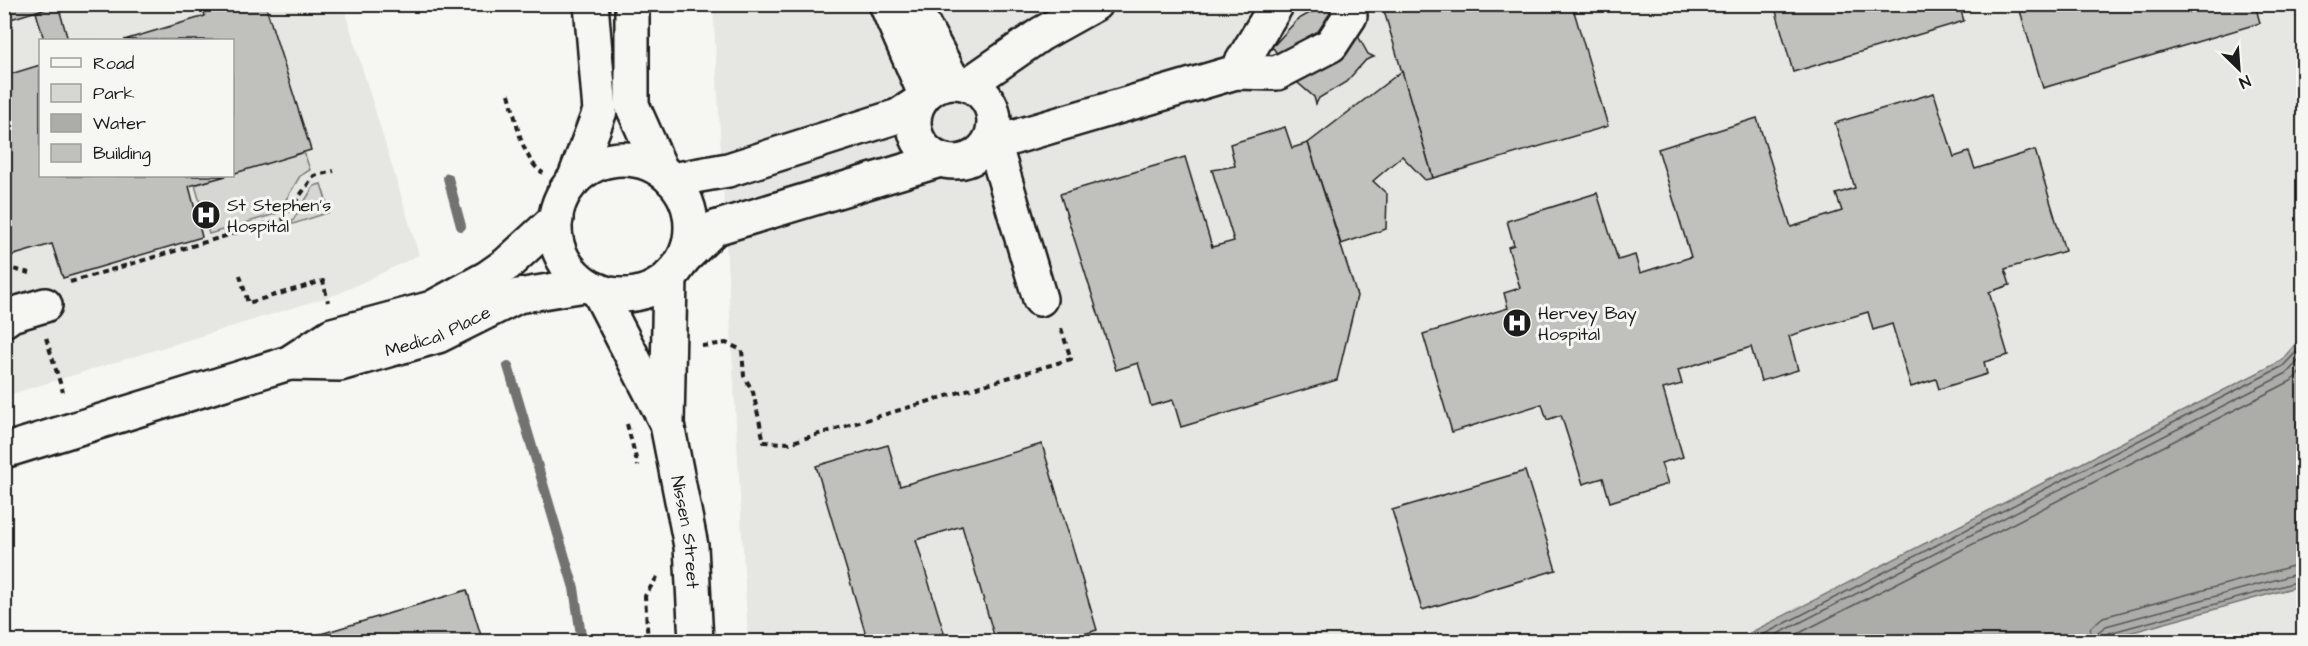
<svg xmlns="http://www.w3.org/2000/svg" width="2308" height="646" font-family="'Architects Daughter',sans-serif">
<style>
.built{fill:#e6e6e2;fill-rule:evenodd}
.green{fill:#d6d6d2;stroke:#797977;stroke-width:1.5}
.water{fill:#acaca9;stroke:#727271;stroke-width:1.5}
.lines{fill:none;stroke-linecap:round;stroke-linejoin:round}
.shore{stroke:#565654;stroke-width:1.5}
.stream{stroke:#727271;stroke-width:10}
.building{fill:#c0c0bd;stroke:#1c1c1c;stroke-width:1.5}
.minor-casing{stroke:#1c1c1c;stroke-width:38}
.path{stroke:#1c1c1c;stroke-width:4;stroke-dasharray:6 4.5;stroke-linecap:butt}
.minor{stroke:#f6f6f2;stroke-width:33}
.labels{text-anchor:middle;stroke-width:6;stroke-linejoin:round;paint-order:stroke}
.poi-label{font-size:18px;fill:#1c1c1c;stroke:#f6f6f2;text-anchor:start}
.street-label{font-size:18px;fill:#1c1c1c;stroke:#f6f6f2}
</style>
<rect width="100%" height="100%" fill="#f6f6f2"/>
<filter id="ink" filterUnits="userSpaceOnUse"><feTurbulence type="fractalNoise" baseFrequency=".0167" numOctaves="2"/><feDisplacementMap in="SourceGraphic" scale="12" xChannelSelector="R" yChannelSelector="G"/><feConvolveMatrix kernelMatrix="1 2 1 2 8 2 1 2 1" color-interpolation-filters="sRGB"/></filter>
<g filter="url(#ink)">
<g class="built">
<path d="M5,5H343L419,255L338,294L5,396ZM40,40H232V176H40Z"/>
<polygon points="713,5 2303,5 2303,641 748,641"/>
</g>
<g class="green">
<polygon points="304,152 310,170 300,176 278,213 209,234 195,185"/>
<polygon points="321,184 330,212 290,225 314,186"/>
</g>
<polygon class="water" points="2303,335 2303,585 2100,641 1740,641 1748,634 2281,361"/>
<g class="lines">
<g class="shore">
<polyline points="1749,642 2283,366 2304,344"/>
<polyline points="1762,642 2287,373 2304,355"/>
<polyline points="1782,642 2291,381 2304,369"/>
<polyline points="2087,642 2091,627 2103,617 2304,563"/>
<polyline points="2096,642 2098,632 2106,626 2304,572"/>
<polyline points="2104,642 2109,633 2304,580"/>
</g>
<g class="stream">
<polyline points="448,178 461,226"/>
<polyline points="508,366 574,588 582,642"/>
</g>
</g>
<g class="building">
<polygon points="4,4 60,4 4,21"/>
<polygon points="202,4 265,4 311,150 232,174 232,40 124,40 205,16"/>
<polygon points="1329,4 1353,27 1368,54 1374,57 1366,60 1346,82 1319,98 1316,104 1314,97 1291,77 1274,49 1269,46 1275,44 1297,20 1324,5"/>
<polygon points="1382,4 1583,4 1573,8 1608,126 1433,178"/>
<polygon points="1774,4 1959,4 1964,21 1793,72"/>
<polygon points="2018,4 2255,4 2260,23 2043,88"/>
<polygon points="58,5 68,40 44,40 36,12"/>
<polygon points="40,65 40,176 226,176 189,186 202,237 63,278 52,244 4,258 4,76"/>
<polygon points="1402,71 1433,178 1425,180 1402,156 1373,181 1387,194 1386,229 1341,244 1308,143"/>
<polygon points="1934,93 1954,157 1969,152 1975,169 2035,150 2065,251 2005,269 2010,285 1989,292 2008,355 1984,362 1987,374 1939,389 1936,379 1911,387 1892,324 1873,330 1868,312 1789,336 1798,370 1761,381 1751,347 1678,370 1682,384 1663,389 1683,457 1661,463 1668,484 1610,502 1603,478 1583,484 1561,415 1547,420 1542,404 1452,432 1423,334 1508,308 1504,293 1520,288 1508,247 1514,245 1507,221 1597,193 1618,260 1635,255 1640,273 1691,257 1658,149 1757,118 1791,227 1842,211 1836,194 1855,188 1835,123"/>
<polygon points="1285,127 1292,148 1308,143 1357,296 1337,380 1181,427 1173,400 1151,406 1138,363 1116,370 1060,194 1185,157 1212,247 1234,241 1212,170 1235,166 1230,144"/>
<polygon points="1042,444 1097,630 1058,642 996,642 962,526 916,540 944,633 917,642 868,642 816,466 888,445 900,486"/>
<polygon points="1525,471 1556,570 1422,610 1392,510"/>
<polygon points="467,590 483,642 294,642"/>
</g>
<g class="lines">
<g class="minor-casing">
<g id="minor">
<polyline points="632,4 632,105 661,170"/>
<polyline points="886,4 925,94"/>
<polyline points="912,4 953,81"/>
<polyline points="1236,72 1277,4"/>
<circle cx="954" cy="122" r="40"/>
<polyline points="969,84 1041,34 1095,4"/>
<polyline points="994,143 1040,299"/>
<polyline points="988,145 1236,72 1277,73 1331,45 1350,16 1347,4"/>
<circle cx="623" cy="227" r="68"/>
<polyline points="574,180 600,111 591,4"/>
<polyline points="672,180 728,170 898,116 918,103"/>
<polyline points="685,257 715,228 940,160"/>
<path id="s1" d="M670,276L667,424L691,546L696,642"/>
<polyline points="598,290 665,420"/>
<polyline points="4,320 11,315 45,305"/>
<path id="s2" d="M289,363L340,364L438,336L518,296L585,285"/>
<polyline points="4,451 289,363 332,335 432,308 487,278 507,264 556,219"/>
</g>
</g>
<g class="path">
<path d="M509,94C516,118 521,159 543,173"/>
<polyline points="4,267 30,273"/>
<polyline points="240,275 248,303 323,281 328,302"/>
<polyline points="70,282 283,219 314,176 334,171"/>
<polyline points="46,338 63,392"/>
<polyline points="702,346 726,343 742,350 744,376 753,392 764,442 789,443 1071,359 1060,325"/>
<polyline points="627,424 638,466"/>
<polyline points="648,642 645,596 659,574"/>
</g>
<use href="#minor" class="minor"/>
</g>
</g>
<defs>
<g id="hospital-disc" transform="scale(1.5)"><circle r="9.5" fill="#1c1c1c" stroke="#f6f6f2"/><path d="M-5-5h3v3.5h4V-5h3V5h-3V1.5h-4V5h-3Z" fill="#fff"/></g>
</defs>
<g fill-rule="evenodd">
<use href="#hospital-disc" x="206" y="215"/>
<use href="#hospital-disc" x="1517" y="323"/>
</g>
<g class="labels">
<g class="poi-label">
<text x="227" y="211">St Stephen's<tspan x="227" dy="21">Hospital</tspan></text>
<text x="1538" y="319">Hervey Bay<tspan x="1538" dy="21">Hospital</tspan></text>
</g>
<g class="street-label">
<text dy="6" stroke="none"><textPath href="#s2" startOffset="154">Medical Place</textPath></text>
<text dy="6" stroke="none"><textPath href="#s1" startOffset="258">Nissen Street</textPath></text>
</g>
</g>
<rect width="2308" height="646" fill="none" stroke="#f6f6f2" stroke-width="24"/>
<rect x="12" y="12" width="2284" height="622" fill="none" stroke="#1c1c1c" stroke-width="2" filter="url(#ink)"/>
<rect x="39" y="39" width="195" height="138" fill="#f6f6f2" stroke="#9f9f9c" stroke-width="1.5"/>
<rect x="51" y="58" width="30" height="9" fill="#f6f6f2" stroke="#9f9f9c" stroke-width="1.5"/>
<text x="93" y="69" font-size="18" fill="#1c1c1c">Road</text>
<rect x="51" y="84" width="30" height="18" fill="#d6d6d2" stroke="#9f9f9c" stroke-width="1.5"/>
<text x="93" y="99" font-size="18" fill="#1c1c1c">Park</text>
<rect x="51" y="114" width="30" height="18" fill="#acaca9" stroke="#9f9f9c" stroke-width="1.5"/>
<text x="93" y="129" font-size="18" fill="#1c1c1c">Water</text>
<rect x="51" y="144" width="30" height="18" fill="#c0c0bd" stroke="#9f9f9c" stroke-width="1.5"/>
<text x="93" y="159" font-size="18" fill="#1c1c1c">Building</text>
<g transform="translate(2239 69) rotate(155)" stroke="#f6f6f2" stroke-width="4.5" paint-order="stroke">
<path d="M0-4.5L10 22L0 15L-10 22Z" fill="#1c1c1c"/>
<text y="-9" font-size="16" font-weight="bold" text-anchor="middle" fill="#1c1c1c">N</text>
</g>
</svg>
